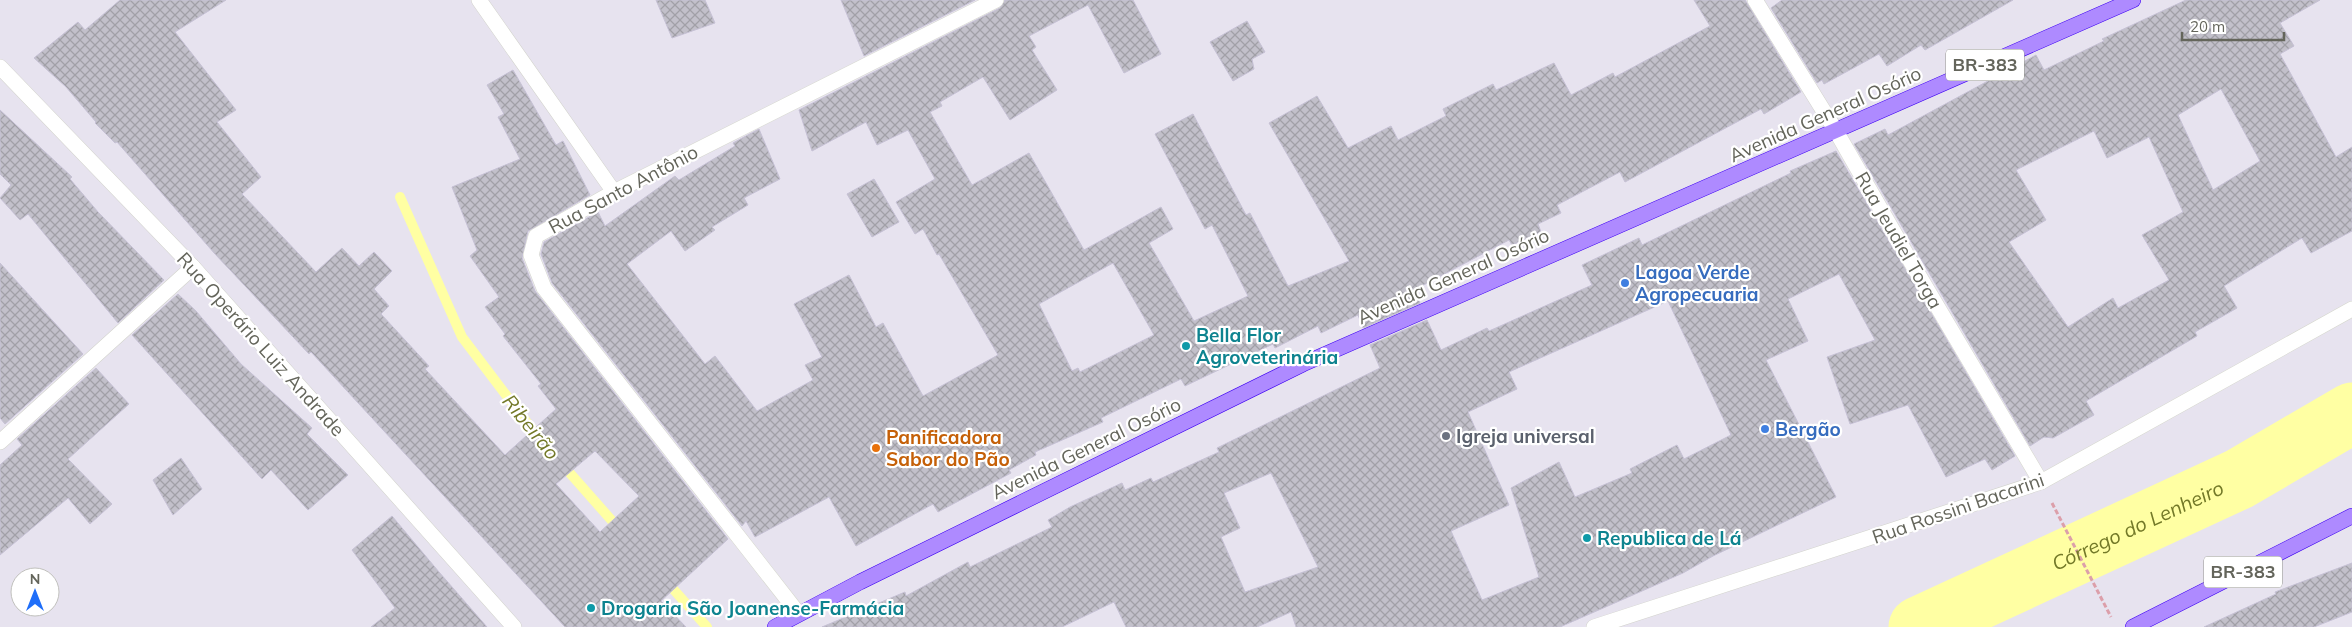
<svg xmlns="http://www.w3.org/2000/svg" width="2352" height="627" font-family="Mulish,sans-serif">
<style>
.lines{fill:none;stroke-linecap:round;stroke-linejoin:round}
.stream{stroke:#ffffa3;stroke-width:10}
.river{stroke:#ffffa3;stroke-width:61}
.building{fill:url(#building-cross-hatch);stroke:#c6c1d5;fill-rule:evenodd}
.street-casing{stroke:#d2d3cc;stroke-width:16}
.secondary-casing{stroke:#d6d8ce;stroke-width:16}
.highway-casing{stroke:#3c00f2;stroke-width:16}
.path{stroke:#dc9faa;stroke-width:3;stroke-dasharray:5 2.5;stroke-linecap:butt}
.street{stroke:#fff;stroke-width:15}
.secondary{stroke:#fff;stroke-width:15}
.highway{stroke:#ae8aff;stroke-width:15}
.shop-dot{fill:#3f7fe0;stroke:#fff;stroke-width:2}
.culture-dot{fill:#0f9aa8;stroke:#fff;stroke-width:2}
.worship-dot{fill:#6b7280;stroke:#fff;stroke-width:2}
.food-dot{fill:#e8710a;stroke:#fff;stroke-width:2}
.labels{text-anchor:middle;stroke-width:4.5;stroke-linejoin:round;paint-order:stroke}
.shield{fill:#fff;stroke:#92938c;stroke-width:1}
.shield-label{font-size:18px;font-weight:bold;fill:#64655b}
.street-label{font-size:19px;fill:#64655b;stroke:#fff}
.shop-label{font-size:19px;font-weight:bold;fill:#366cbe;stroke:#fff;text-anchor:start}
.culture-label{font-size:19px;font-weight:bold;fill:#0d838f;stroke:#fff;text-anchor:start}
.worship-label{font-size:19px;font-weight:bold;fill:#5b616d;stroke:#fff;text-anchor:start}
.food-label{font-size:19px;font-weight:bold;fill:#c56008;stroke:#fff;text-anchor:start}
.water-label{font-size:20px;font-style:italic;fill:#737928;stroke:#fff}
</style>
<defs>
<pattern id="building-cross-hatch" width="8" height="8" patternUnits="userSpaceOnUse" patternTransform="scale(1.25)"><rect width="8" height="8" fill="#c2c0ca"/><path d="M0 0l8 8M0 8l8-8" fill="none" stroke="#a1a0a7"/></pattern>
</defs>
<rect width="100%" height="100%" fill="#e7e3ef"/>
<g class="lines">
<g class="stream">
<polyline points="400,197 462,337 541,441"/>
<polyline points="561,463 621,531"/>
<polyline points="666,581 707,627"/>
</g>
<path class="river" id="s1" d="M1919,627L2239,479L2352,413"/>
</g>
<g class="building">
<path d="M120,0H226L175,32L236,110L217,122L261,177L242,194L316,272L342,248L359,266L374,252L392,271L374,289L389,306L381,314L429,366L425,369L505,455L556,409L538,386L541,384L503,336L505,334L485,307L499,297L470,256L477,250L452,187L520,159L498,117L504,114L487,85L513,70L556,145L563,141L590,195L528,231L522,258L535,291L728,539L661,601L686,627H565L311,352L309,354L215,254L117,142L115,143L95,123L96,122L66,87L34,58L78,22L85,30ZM595,451L639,496L600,532L556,484Z"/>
<polygon points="656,0 705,0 715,23 672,38"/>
<polygon points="841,0 975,0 864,56"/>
<path d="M1005,0H1133L1161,54L1124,73L1088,5L1029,36L1036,47L1032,50L1057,90L1010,120L983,77L940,102L942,106L930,112L972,185L1029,153L1084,250L1161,207L1173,229L1149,243L1194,321L1248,296L1212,225L1205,229L1155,134L1193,114L1246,215L1250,213L1288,286L1349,261L1269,123L1317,96L1348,148L1391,126L1398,140L1446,116L1443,109L1493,84L1496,90L1554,63L1571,95L1613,73L1615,77L1710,26L1694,0H1745L1801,92L1764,114L1761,109L1625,182L1620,172L1557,205L1561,213L1538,224L1541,232L1512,245L1509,240L1414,290L1420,303L1363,328L1358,315L1321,333L1318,326L1275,348L1273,344L1185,386L1181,379L1101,418L1103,422L1035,452L1036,455L1009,470L1011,473L938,512L933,504L856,546L829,497L755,537L746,521L742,526L552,283L541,254L544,242L598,212L605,226L675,176L679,180L735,146L733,143L759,129L780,179L744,198L748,205L712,227L715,230L685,251L671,231L627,264L705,364L715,356L757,411L813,380L805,365L822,357L794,304L849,275L876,327L883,323L923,396L998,355L939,254L937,255L923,229L915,234L896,202L935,179L908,130L877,145L866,122L812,151L799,110L1000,8ZM1113,263L1154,335L1080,372L1078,368L1072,371L1039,304Z"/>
<polygon points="1782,0 2013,0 1925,50 1921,45 1887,66 1879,54 1824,84 1822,80 1817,83 1771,8"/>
<path d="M2186,0H2320L2280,23L2294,46L2280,54L2336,157L2352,147V231L2311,253L2302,238L2224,286L2237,308L2195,332L2197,336L2086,401L2094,415L2053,438L2044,437L2030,446L1854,144L1885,129L1888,135L2036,55L2044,70L2104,41L2102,39ZM2221,89L2260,161L2213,190L2178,115ZM2094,131L2107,158L2149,137L2183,212L2142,235L2169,280L2118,308L2113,298L2068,327L2009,242L2046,220L2016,170Z"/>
<polygon points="1247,21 1265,52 1252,59 1254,69 1233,81 1210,42"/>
<polygon points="0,110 72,177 70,179 98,212 164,280 118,323 28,214 20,220 0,198 11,185 0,174"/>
<path d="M1836,151L2015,456L1992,470L1985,459L1946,477L1908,405L1850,424L1827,357L1875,340L1839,274L1788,299L1808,341L1766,360L1836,497L1713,556L1683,573L1560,627H1296L1291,612L1257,627H1126L1114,602L1062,627H822L905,592L906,596L968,562L970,567L1052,527L1048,520L1070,507L1122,483L1125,490L1151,478L1153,482L1219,452L1217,448L1380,368L1370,345L1427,320L1441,350L1487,328L1489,331L1592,285L1582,265L1639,238L1642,245L1791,173L1790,171ZM1668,301L1731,435L1684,459L1677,445L1630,469L1632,473L1575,497L1559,462L1511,488L1539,577L1482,600L1451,531L1509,505L1468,412L1517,389L1509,372ZM1271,473L1318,567L1245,592L1221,537L1240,528L1224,493Z"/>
<polygon points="874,179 899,222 872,237 847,194"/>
<polygon points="0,263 83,354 5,424 0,418"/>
<polygon points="178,294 196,311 241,364 312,428 307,434 348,475 308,510 271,470 262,479 132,335"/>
<polygon points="96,368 129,404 68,459 112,504 90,524 68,498 0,555 0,465 22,445 17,439"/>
<polygon points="181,458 202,489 173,515 153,480"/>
<polygon points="392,516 439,572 487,627 371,627 395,608 352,550"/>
<polygon points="2352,563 2352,612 2314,627 2204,627 2276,594 2275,592"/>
</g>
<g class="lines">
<g class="street-casing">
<g id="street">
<polyline points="479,0 614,192"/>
<polyline points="1755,0 1836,131"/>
<polyline points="0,67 193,267 514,627"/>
<polyline points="0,442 193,267"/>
<polyline points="1594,627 2041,482"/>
</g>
</g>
<g class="secondary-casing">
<g id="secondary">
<polyline points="1836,131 1908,257 2041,482 2352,309"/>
<polyline points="798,613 544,288 531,255 536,236 614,192 996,0"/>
</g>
</g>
<g class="highway-casing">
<g id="highway">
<polyline points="775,627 860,582 1303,364 2133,0"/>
<polyline points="2133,627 2352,516"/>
</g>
</g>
<polyline class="path" points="2052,503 2111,617"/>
<use href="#street" class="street"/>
<use href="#secondary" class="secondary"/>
<use href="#highway" class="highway"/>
</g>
<g class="shop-dot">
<circle cx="1625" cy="283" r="5"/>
<circle cx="1765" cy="429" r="5"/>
</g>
<g class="culture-dot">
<circle cx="1186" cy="346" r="5"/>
<circle cx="1587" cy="538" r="5"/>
<circle cx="591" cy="608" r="5"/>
</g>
<circle class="worship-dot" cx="1446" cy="436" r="5"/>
<circle class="food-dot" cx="876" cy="448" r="5"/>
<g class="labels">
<g class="shield">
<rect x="1946" y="49.5" width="78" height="31" rx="4"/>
<rect x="2204" y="556.5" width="78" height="31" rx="4"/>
</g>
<g class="shield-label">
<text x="1985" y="71">BR-383</text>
<text x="2243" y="578">BR-383</text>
</g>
<g class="street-label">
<text transform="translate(1825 114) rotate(-24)" y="7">Avenida General Osório</text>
<text transform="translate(623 189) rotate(-28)" y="7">Rua Santo Antônio</text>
<text transform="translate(1899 240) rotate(60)" y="7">Rua Jeudiel Torga</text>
<text transform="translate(1453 276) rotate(-24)" y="7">Avenida General Osório</text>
<text transform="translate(261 344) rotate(48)" y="7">Rua Operário Luiz Andrade</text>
<text transform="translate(1086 448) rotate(-26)" y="7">Avenida General Osório</text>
<text transform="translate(1958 508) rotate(-19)" y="7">Rua Rossini Bacarini</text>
</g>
<g class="shop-label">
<text x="1635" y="279">Lagoa Verde<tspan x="1635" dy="22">Agropecuaria</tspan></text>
<text x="1775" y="436">Bergão</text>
</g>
<g class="culture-label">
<text x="1196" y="342">Bella Flor<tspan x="1196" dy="22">Agroveterinária</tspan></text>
<text x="1597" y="545">Republica de Lá</text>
<text x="601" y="615">Drogaria São Joanense-Farmácia</text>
</g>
<g class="worship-label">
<text x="1456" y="443">Igreja universal</text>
</g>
<g class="food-label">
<text x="886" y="444">Panificadora<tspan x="886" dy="22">Sabor do Pão</tspan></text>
</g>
<g class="water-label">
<text transform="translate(531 427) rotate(51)" y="7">Ribeirão</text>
<text dy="7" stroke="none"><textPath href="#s1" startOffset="241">Córrego do Lenheiro</textPath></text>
</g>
</g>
<g transform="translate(35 592)"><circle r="24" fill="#ffffff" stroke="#c1c1bd"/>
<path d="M0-4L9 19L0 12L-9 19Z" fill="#1f6ef9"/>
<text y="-8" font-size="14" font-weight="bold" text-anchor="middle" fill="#64655b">N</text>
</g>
<path d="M2182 32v8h102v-8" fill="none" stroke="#64655b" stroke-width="2.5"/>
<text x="2190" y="32" font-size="15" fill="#64655b" stroke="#ffffff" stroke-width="4" paint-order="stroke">20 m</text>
</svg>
